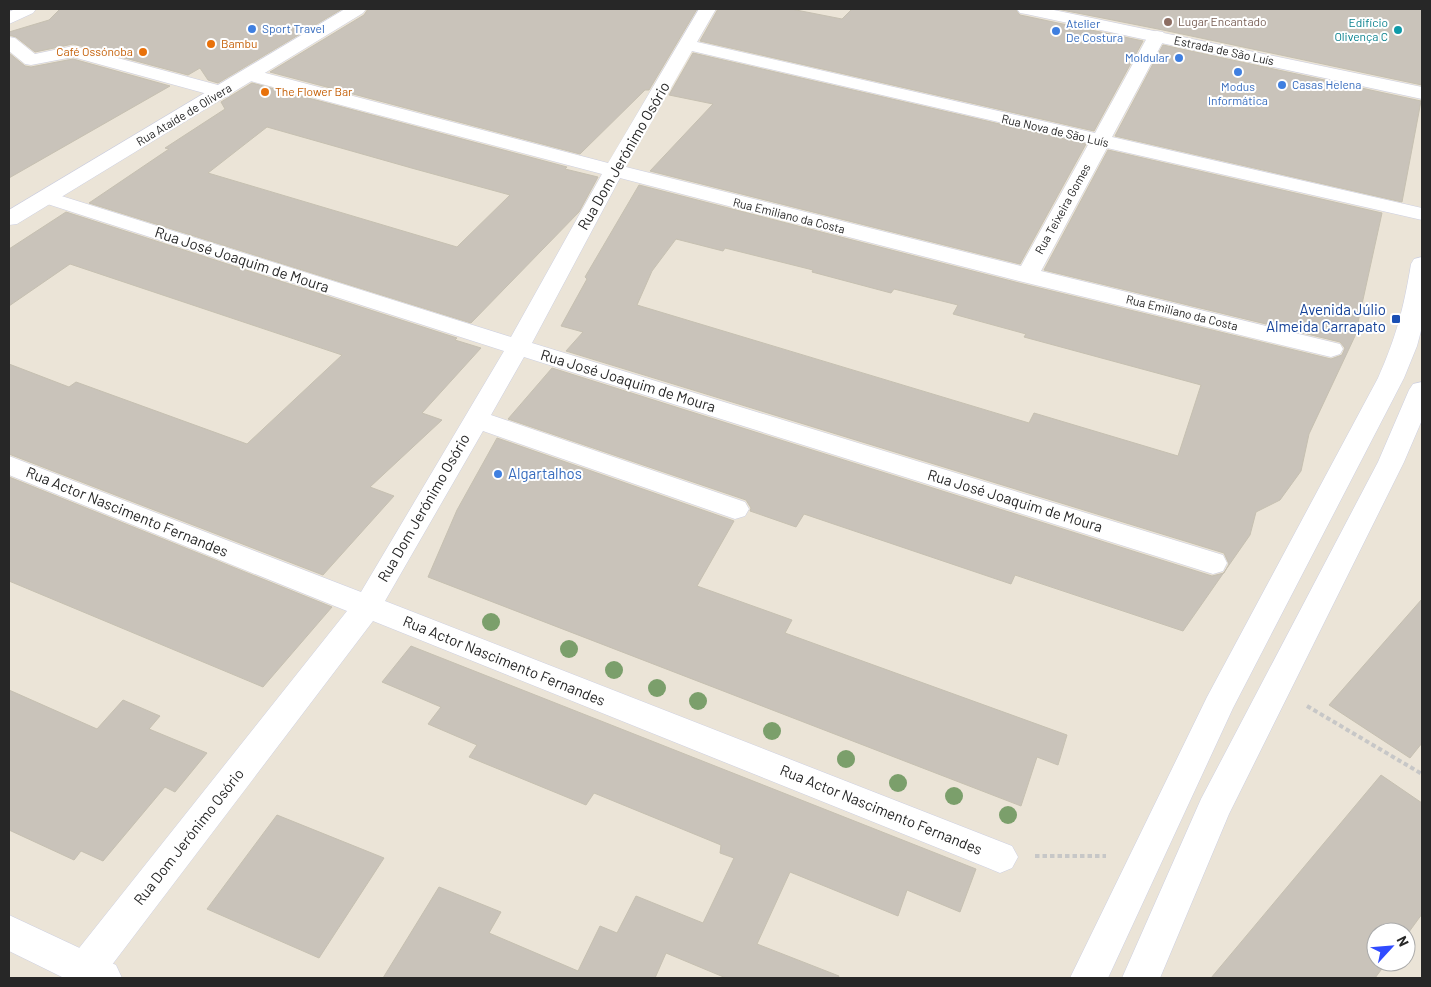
<svg xmlns="http://www.w3.org/2000/svg" width="1431" height="987" font-family="Barlow,sans-serif">
<style>
.building{fill:#c9c3ba;stroke:#c6c0b1;fill-rule:evenodd}
.lines{fill:none;stroke-linecap:round;stroke-linejoin:round}
.pedestrian-casing{stroke:#cccfe2;stroke-width:1}
.minor-casing{stroke:#cccfe2;stroke-width:1}
.tertiary-casing{stroke:#cccfe2;stroke-width:1}
.secondary-casing{stroke:#cccfe2;stroke-width:1}
.path{stroke:#c7c7c7;stroke-width:4;stroke-dasharray:4.5 3;stroke-linecap:butt}
.pedestrian{fill:#fff;fill-rule:evenodd}
.minor{fill:#fff;fill-rule:evenodd}
.tertiary{fill:#fff;fill-rule:evenodd}
.secondary{fill:#fff;fill-rule:evenodd}
.tree{fill:#7b9f6b}
.education-dot{fill:#8d6e63;stroke:#fff;stroke-width:2}
.shop-dot{fill:#3f7fe0;stroke:#fff;stroke-width:2}
.culture-dot{fill:#0f9aa8;stroke:#fff;stroke-width:2}
.food-dot{fill:#e8710a;stroke:#fff;stroke-width:2}
.transit-dot{fill:#1a4fb4;stroke:#fff;stroke-width:2}
.labels{text-anchor:middle;stroke-width:4;stroke-linejoin:round;paint-order:stroke}
.far-education-label{font-size:12px;fill:#785e54;stroke:#fff;text-anchor:start}
.far-culture-label{font-size:12px;fill:#0d838f;stroke:#fff;text-anchor:end}
.far-shop-label{font-size:12px;fill:#366cbe;stroke:#fff;text-anchor:start}
.far-food-label{font-size:12px;fill:#c56008;stroke:#fff;text-anchor:start}
.far-street-label{font-size:12px;fill:#272727;stroke:#fff}
.street-label{font-size:15px;fill:#272727;stroke:#fff}
.transit-label{font-size:15px;fill:#164399;stroke:#fff;text-anchor:end}
.shop-label{font-size:15px;fill:#366cbe;stroke:#fff;text-anchor:start}
</style>
<rect width="100%" height="100%" fill="#ebe4d7"/>
<g class="building">
<polygon points="60,9 342,9 218,83 208,80 200,68 188,75 73,44 35,52 16,37 9,35 9,32 49,20"/>
<polygon points="368,9 697,9 649,90 645,90 580,154 270,72 364,15"/>
<polygon points="718,9 791,9 842,19 852,9 1015,9 1020,15 1143,41 1094,131 700,41"/>
<polygon points="1057,9 1422,9 1422,85 1163,30"/>
<polygon points="1163,45 1421,101 1402,202 1115,136"/>
<polygon points="9,53 25,66 31,67 73,59 170,86 9,178"/>
<polygon points="693,53 1086,144 1020,264 650,171 713,104 669,95"/>
<path d="M252,83L567,167L565,169L598,177L579,212L471,323L89,203L169,149L165,148L225,109L221,102ZM267,127L415,169L510,195L457,247L208,173Z"/>
<path d="M1108,150L1382,213L1355,336L1309,434L1301,471L1280,500L1256,512L1250,535L1183,631L1015,575L1011,584L804,514L796,527L750,511L751,508L746,500L508,419L552,368L1212,576L1224,573L1229,564L1224,553L566,351L583,332L561,326L587,279L585,277L639,185L1019,283L1331,359L1342,355L1345,348L1340,342L1044,270ZM676,239L723,251L725,248L813,270L812,272L891,293L894,289L958,305L953,314L1026,334L1024,337L1201,385L1178,456L1034,413L1029,423L637,305L652,271Z"/>
<polygon points="66,212 457,338 455,340 481,348 422,413 442,420 370,487 394,496 323,575 9,454 9,364 69,387 76,382 247,444 342,355 70,264 9,306 9,249"/>
<polygon points="497,438 734,521 697,586 792,620 785,633 1067,735 1058,765 1037,757 1021,806 428,577 457,510"/>
<polygon points="9,477 332,607 263,687 9,581"/>
<polygon points="1422,599 1422,743 1410,758 1329,705"/>
<polygon points="411,646 976,869 960,912 907,890 898,916 790,872 757,944 839,976 838,978 726,978 666,953 655,978 383,978 439,887 501,912 489,933 578,971 600,926 617,933 636,896 703,923 734,858 720,853 721,845 594,793 586,805 469,757 477,745 428,724 441,707 382,682"/>
<polygon points="9,690 97,729 123,700 160,716 149,729 207,753 175,792 165,787 103,861 81,851 74,860 9,830"/>
<polygon points="1381,775 1422,803 1422,914 1406,936 1406,932 1376,932 1376,962 1387,962 1375,978 1211,978"/>
<polygon points="277,815 384,858 319,958 207,909"/>
</g>
<g class="lines">
<g class="pedestrian-casing">
<polygon id="pedestrian" points="9,37 15,38 35,54 73,46 229,88 231,92 229,96 222,98 73,57 31,65 25,64 9,51"/>
</g>
<g class="minor-casing">
<g id="minor">
<polygon points="15,9 36,9 33,13 9,24 9,12"/>
<path d="M699,9H716L697,42L1095,133L1148,36L1151,32L1157,31L1163,32L1166,36L1112,137L1422,208V220L1107,148L1041,271L1340,344L1343,349L1340,354L1331,357L1019,281L620,178L532,343L1223,555L1227,563L1223,571L1213,574L524,357L491,415L745,502L749,509L745,516L735,519L483,431L385,601L1012,846L1018,857L1012,868L1000,873L988,868L373,621L102,978H70L66,970L72,957L347,611L9,475V456L361,592L504,351L38,201L34,197L38,193L45,191L52,193L511,337L602,174L243,79L241,75L243,71L250,69L608,163ZM692,51L1089,143L1021,266L626,167Z"/>
</g>
</g>
<g class="tertiary-casing">
<g id="tertiary">
<polygon points="345,9 366,9 363,13 17,224 9,225 9,210"/>
<polygon points="1017,9 1049,9 1422,87 1422,99 1026,14 1020,13"/>
<polygon points="9,915 116,965 122,978 64,978 9,951"/>
</g>
</g>
<g class="secondary-casing">
<g id="secondary">
<path d="M1422,257V327L1417,346L1404,378L1233,708L1108,978H1070L1207,697L1378,378C1396,338 1404,307 1411,264L1414,259Z"/>
<polygon points="1422,382 1422,420 1404,462 1229,814 1160,978 1122,978 1201,799 1378,462 1409,390 1413,384"/>
</g>
</g>
<g class="path">
<polyline points="1307,706 1422,774"/>
<polyline points="1035,856 1106,856"/>
</g>
<use href="#pedestrian" class="pedestrian"/>
<use href="#minor" class="minor"/>
<use href="#tertiary" class="tertiary"/>
<use href="#secondary" class="secondary"/>
</g>
<g class="tree">
<circle cx="491" cy="622" r="9"/>
<circle cx="569" cy="649" r="9"/>
<circle cx="614" cy="670" r="9"/>
<circle cx="657" cy="688" r="9"/>
<circle cx="698" cy="701" r="9"/>
<circle cx="772" cy="731" r="9"/>
<circle cx="846" cy="759" r="9"/>
<circle cx="898" cy="783" r="9"/>
<circle cx="954" cy="796" r="9"/>
<circle cx="1008" cy="815" r="9"/>
</g>
<circle class="education-dot" cx="1168" cy="22" r="5"/>
<g class="shop-dot">
<circle cx="252" cy="29" r="5"/>
<circle cx="1056" cy="31" r="5"/>
<circle cx="1179" cy="58" r="5"/>
<circle cx="1238" cy="72" r="5"/>
<circle cx="1282" cy="85" r="5"/>
<circle cx="498" cy="474" r="5"/>
</g>
<circle class="culture-dot" cx="1398" cy="30" r="5"/>
<g class="food-dot">
<circle cx="211" cy="44" r="5"/>
<circle cx="143" cy="52" r="5"/>
<circle cx="265" cy="92" r="5"/>
</g>
<rect class="transit-dot" x="1391" y="314" width="10" height="10" rx="2.5"/>
<g class="labels">
<g class="far-education-label">
<text x="1178" y="26">Lugar Encantado</text>
</g>
<g class="far-culture-label">
<text x="1388" y="27">Edifício<tspan x="1388" dy="14">Olivença C</tspan></text>
</g>
<g class="far-shop-label">
<text x="1066" y="28">Atelier<tspan x="1066" dy="14">De Costura</tspan></text>
<text x="262" y="33">Sport Travel</text>
<text x="1169" y="62" text-anchor="end">Moldular</text>
<text x="1292" y="89">Casas Helena</text>
<text x="1238" y="91" text-anchor="middle">Modus<tspan x="1238" dy="14">Informática</tspan></text>
</g>
<g class="far-food-label">
<text x="221" y="48">Bambu</text>
<text x="133" y="56" text-anchor="end">Café Ossónoba</text>
<text x="275" y="96">The Flower Bar</text>
</g>
<g class="far-street-label">
<text transform="translate(1224 51) rotate(12)" y="4">Estrada de São Luís</text>
<text transform="translate(184 115) rotate(-31)" y="4">Rua Ataíde de Olivera</text>
<text transform="translate(1055 131) rotate(13)" y="4">Rua Nova de São Luís</text>
<text transform="translate(1063 209) rotate(-61)" y="4">Rua Teixeira Gomes</text>
<text transform="translate(789 216) rotate(14)" y="4">Rua Emiliano da Costa</text>
<text transform="translate(1182 313) rotate(14)" y="4">Rua Emiliano da Costa</text>
</g>
<g class="street-label">
<text transform="translate(624 156) rotate(-60)" y="5">Rua Dom Jerónimo Osório</text>
<text transform="translate(242 260) rotate(18)" y="5">Rua José Joaquim de Moura</text>
<text transform="translate(628 381) rotate(17)" y="5">Rua José Joaquim de Moura</text>
<text transform="translate(1015 501) rotate(17)" y="5">Rua José Joaquim de Moura</text>
<text transform="translate(424 508) rotate(-60)" y="5">Rua Dom Jerónimo Osório</text>
<text transform="translate(127 512) rotate(22)" y="5">Rua Actor Nascimento Fernandes</text>
<text transform="translate(504 661) rotate(22)" y="5">Rua Actor Nascimento Fernandes</text>
<text transform="translate(881 810) rotate(22)" y="5">Rua Actor Nascimento Fernandes</text>
<text transform="translate(189 837) rotate(-52)" y="5">Rua Dom Jerónimo Osório</text>
</g>
<g class="transit-label">
<text x="1386" y="315">Avenida Júlio<tspan x="1386" dy="17">Almeida Carrapato</tspan></text>
</g>
<g class="shop-label">
<text x="508" y="479">Algartalhos</text>
</g>
</g>
<rect width="1431" height="987" fill="none" stroke="#272727" stroke-width="20"/>
<g transform="translate(1391 947) rotate(64)"><circle r="24" fill="#ffffff" stroke="#a9a9a9"/>
<path d="M0-4L9 19L0 12L-9 19Z" fill="#304bff"/>
<text y="-8" font-size="14" font-weight="bold" text-anchor="middle" fill="#272727">N</text>
</g>
</svg>
